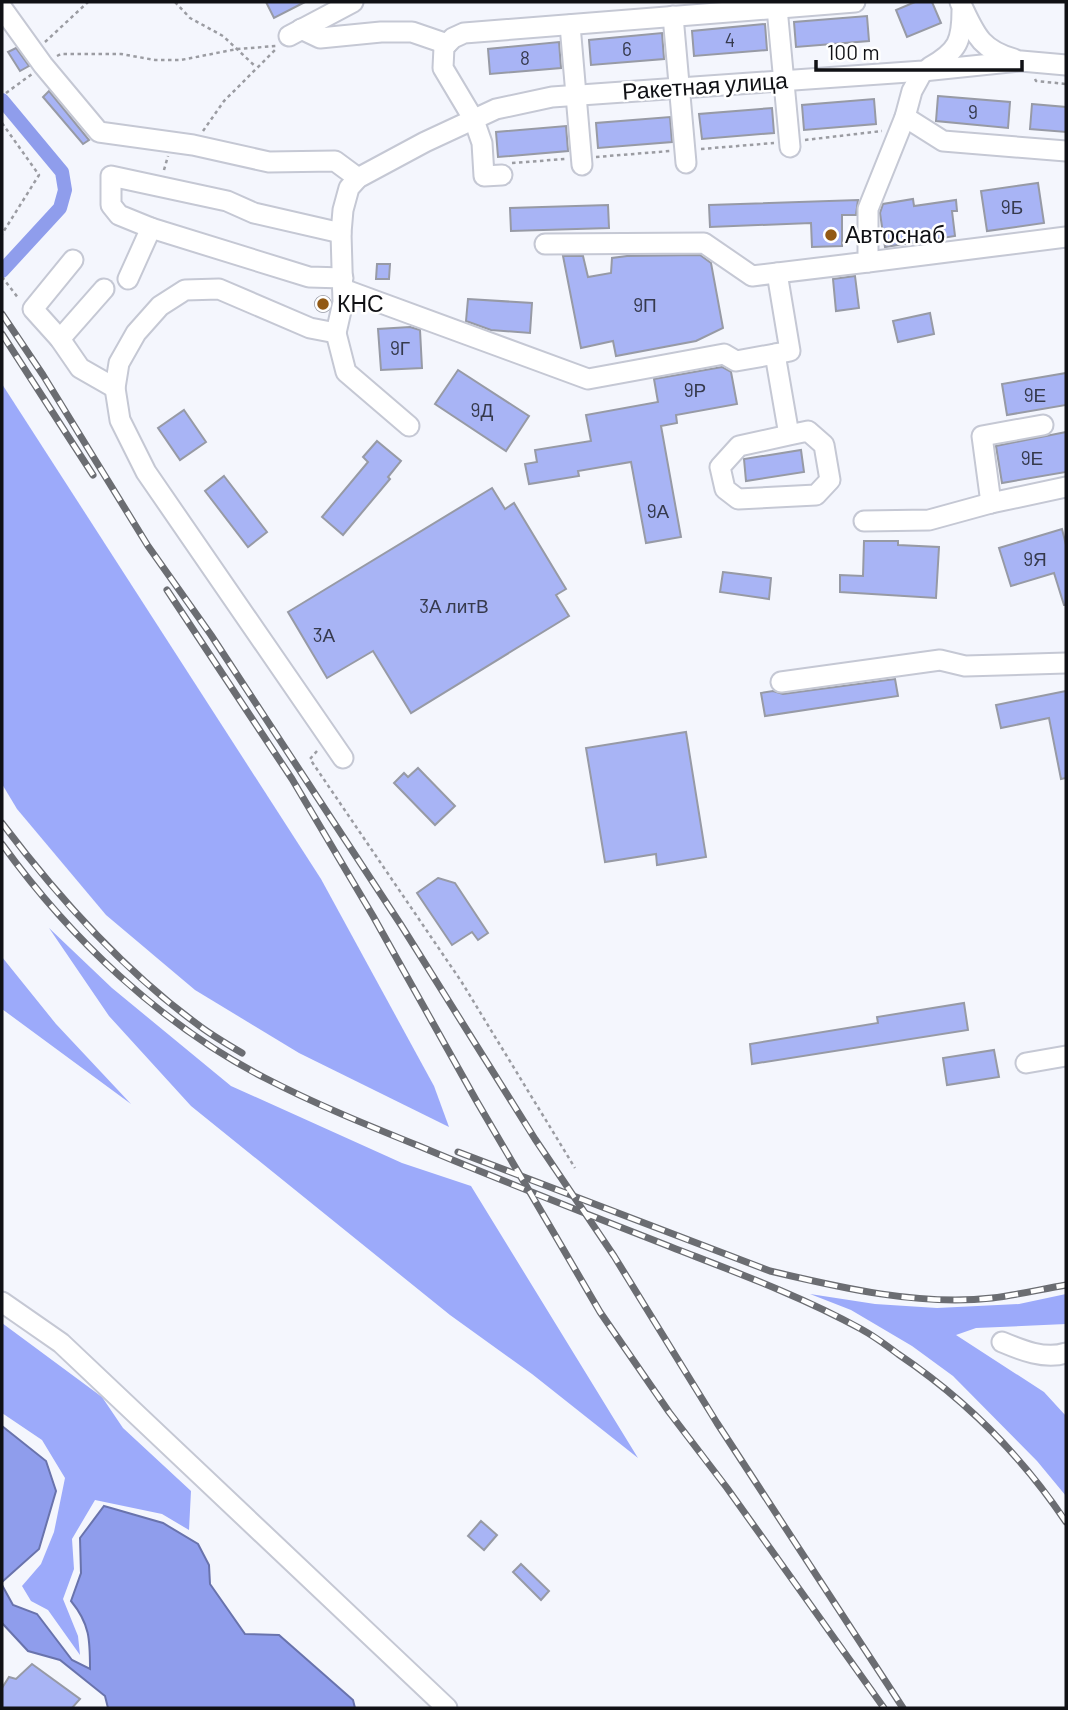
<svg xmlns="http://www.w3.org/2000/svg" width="1068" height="1710" font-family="Barlow,sans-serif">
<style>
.forest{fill:#9caafa}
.water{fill:#8f9dec;stroke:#6973ac;stroke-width:2}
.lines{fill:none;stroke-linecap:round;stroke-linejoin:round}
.canal{stroke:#8f9dec;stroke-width:14}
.building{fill:#a8b4f5;stroke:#979aa5;stroke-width:2}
.minor-casing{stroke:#c5c8d4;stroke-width:23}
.path{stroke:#9b9ca2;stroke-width:2.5;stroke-dasharray:3.5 3.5;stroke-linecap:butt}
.minor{stroke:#fff;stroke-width:19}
.rail-casing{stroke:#6b6d72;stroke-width:7}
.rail{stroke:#fff;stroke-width:4.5;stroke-dasharray:13;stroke-linecap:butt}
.poi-dot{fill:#925913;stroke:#fff;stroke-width:2.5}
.labels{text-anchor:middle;stroke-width:5;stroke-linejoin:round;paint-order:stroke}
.number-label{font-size:19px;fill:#363a4d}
.street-label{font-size:23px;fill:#101115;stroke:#fff}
.poi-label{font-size:23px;fill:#101115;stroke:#fff;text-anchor:start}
</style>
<rect width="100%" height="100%" fill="#f4f6fd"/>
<g class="forest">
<polygon points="2,384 321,879 434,1086 449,1127 299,1053 195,990 106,915 17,809 2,784"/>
<polygon points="49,928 112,988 231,1086 402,1163 471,1186 638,1458 532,1374 450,1315 191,1106 109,1016"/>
<polygon points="2,957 56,1024 131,1104 2,1009"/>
<polygon points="810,1294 875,1304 937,1308 1019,1304 1066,1294 1066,1324 976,1328 956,1335 1044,1392 1066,1416 1066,1496 1037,1461 953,1376 912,1346 851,1310"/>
<polygon points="2,1323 102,1397 123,1428 191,1491 189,1530 162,1514 95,1500 72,1539 74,1569 63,1599 78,1636 80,1655 48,1610 31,1601 22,1586 41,1564 54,1532 65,1478 42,1440 2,1413"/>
</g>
<g class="water">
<polygon points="2,1426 46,1461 56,1491 39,1549 2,1582"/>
<path d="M104,1506L163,1523L198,1544L209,1565L210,1584L245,1634L279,1635L353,1700L355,1708H108L105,1696L60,1660L28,1651L2,1623V1585L13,1605L37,1614L72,1660L90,1669C90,1640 90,1624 71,1601L81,1573L80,1538Z"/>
</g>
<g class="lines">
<polyline class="canal" points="2,100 62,172 65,190 60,208 2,271"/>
</g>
<g class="building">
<polygon points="266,2 305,2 274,18"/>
<polygon points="915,2 932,2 941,23 907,37 896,10"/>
<polygon points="867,16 869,41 796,47 794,22"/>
<polygon points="765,24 767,50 694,56 692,31"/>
<polygon points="662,33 664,59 591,65 589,40"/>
<polygon points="559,42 561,68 490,74 488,49"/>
<polygon points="16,48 29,66 20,71 8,52"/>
<polygon points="49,91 89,140 83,144 43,97"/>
<polygon points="938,96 1010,102 1008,128 936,121"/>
<polygon points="874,99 876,124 804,130 802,105"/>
<polygon points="1032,104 1066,107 1066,132 1030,129"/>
<polygon points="772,108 774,133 702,139 699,114"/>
<polygon points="670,117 672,142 598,148 596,123"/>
<polygon points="566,126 568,151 498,157 496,132"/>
<polygon points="1038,183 1044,223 987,231 981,191"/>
<polygon points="913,199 914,206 956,200 957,211 952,211 955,236 885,247 880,213 883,204"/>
<polygon points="858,200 856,215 842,215 842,246 812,247 811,223 710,227 709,205"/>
<polygon points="608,205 609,228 511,231 510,208"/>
<polygon points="700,255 711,263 723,328 696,341 616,356 613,341 581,348 563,256 583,256 588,277 611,273 612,258 627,256"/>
<polygon points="377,264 390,264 389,279 376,279"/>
<polygon points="855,276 859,308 836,311 833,279"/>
<circle cx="323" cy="304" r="8"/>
<polygon points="468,299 532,303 530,333 491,330 466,321"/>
<polygon points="930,313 934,334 898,342 893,321"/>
<polygon points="410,327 420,330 422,368 381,370 378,329"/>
<polygon points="722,367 731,372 737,404 676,415 677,423 661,426 681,537 646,543 631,462 578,471 579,476 529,484 525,464 537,462 535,450 591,441 586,415 658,402 654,379"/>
<polygon points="458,370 529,416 506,451 435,404"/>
<polygon points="1066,373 1066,405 1007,415 1002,384"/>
<polygon points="184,410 206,442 180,460 158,428"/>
<polygon points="1066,432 1066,472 1002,483 996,446"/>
<polygon points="377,441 401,461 388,477 390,479 343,535 322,517 368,462 363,457"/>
<polygon points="801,450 804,472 746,481 744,459"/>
<polygon points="224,476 267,532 248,547 205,491"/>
<polygon points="492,488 505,509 514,503 566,589 556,595 569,616 411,713 373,651 327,678 288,612"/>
<polygon points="1062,529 1066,545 1066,605 1064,605 1054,573 1011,586 999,548"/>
<polygon points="864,541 898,541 898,545 939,547 936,598 840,592 840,575 863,576"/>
<polygon points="723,572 771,578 769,599 720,592"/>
<polygon points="895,679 898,696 765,716 761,693 773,691 783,694"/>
<polygon points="1066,691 1066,778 1061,779 1049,718 1001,728 996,705"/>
<polygon points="686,732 706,857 657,865 656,854 605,862 586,748"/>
<polygon points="418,768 455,806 435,825 394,783 404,773 408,777"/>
<polygon points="438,878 455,883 488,933 478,940 472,932 452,945 417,893"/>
<polygon points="964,1003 968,1030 752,1064 750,1044 878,1023 877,1017"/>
<polygon points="994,1050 999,1077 947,1085 943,1058"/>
<polygon points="481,1521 497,1535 484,1550 468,1536"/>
<polygon points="521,1564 549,1591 541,1600 513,1572"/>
<polygon points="32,1664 80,1699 72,1708 2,1708 2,1688 9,1677 16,1679"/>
</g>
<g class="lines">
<g class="minor-casing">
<g id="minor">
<path d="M960,2C975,33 979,49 1014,59"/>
<polyline points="2,8 43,65 99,132 193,145 269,162 335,161 358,178"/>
<polyline points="777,8 790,147"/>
<polyline points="673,16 686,163"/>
<polyline points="570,25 582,165"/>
<polyline points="301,29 320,38 381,32 412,32 447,44"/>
<polyline points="289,36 353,2"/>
<path d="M930,67C958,51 962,41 962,10"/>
<polyline points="905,117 943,141 1066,151"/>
<polyline points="502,175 484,176 482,143 474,120 443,68 444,47 453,38 464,33 855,2"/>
<polyline points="341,233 254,213 227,201 111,176 111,205 119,215 151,228 309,277 343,278"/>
<polyline points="545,244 704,243 752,276 868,262 868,209 905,117 912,91 923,71"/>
<polyline points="73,260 33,309 60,339 80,368 115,388"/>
<polyline points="868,262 1066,237"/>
<polyline points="777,273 790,351 775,354 789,435 808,431 824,445 830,480 816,495 738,499 725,489 720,467 739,446 789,435"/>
<polyline points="128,279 151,228"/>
<polyline points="343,289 588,379 724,354 736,361 775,354"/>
<polyline points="336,333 346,372 409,426"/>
<polyline points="60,339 104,289"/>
<polyline points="991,503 982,436 1043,425"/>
<polyline points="864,521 929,520 991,503 1066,487"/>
<polyline points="781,682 940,660 965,666 1066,663"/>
<polyline points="343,758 146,472 120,420 115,388 119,363 136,333 160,306 185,290 219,289 310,328 336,333 343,302 341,233 343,210 349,188 358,178 425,142 496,109 552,97 923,71 1021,61 1066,65"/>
<polyline points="1026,1063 1066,1056"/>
<polyline points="2,1302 61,1343 447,1708"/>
<path d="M1002,1342C1021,1350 1045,1360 1066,1353"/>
</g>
</g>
<g class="path">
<polyline points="175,2 190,18 223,36 256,67"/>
<polyline points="45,42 88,2"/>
<polyline points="57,56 61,54 121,54 155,60 181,60 237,49 276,46"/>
<polyline points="1035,79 1036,81 1066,84"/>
<polyline points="6,93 32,74"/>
<polyline points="2,123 39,175 2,234"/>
<polyline points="203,131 224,101 277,48"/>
<polyline points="805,140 882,131"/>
<polyline points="701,149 774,143"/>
<polyline points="596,157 670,151"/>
<polyline points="512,163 565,159"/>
<polyline points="164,170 168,156"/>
<polyline points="2,277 19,299"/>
<polyline points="317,751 310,759 461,981 575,1168"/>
</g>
<use href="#minor" class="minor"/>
<g class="rail-casing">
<g id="rail">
<polyline points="2,314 43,375 148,546 211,635 401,925 535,1139 614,1256 717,1423 903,1708"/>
<polyline points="2,334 93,475"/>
<polyline points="167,590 292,779 373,916 476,1100 600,1312 669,1412 727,1488 884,1708"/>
<path d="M2,823C58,897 121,968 197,1024C211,1035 227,1044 242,1053"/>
<path d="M2,844C70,938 160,1024 265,1078C315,1104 367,1125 419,1146C502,1181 587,1214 671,1247C735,1272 801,1296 861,1329C874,1336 886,1345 898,1354C965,1399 1021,1455 1066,1522"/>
<path d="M458,1152L770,1271C842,1288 919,1306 992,1298C1017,1295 1042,1289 1066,1285"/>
</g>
</g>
<use href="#rail" class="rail"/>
</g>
<g class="poi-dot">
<circle cx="831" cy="235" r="7"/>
<circle cx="323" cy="304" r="7"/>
</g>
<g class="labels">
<g class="number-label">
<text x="730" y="47">4</text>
<text x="627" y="56">6</text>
<text x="525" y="65">8</text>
<text x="973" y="119">9</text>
<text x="1012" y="214">9Б</text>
<text x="645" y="312">9П</text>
<text x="400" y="355">9Г</text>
<text x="695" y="397">9Р</text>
<text x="1035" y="402">9Е</text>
<text x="482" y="417">9Д</text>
<text x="1032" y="465">9Е</text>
<text x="658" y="518">9А</text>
<text x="1035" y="566">9Я</text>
<text x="454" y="613">3А литВ</text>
<text x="324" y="642">3А</text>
</g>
<g class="street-label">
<text transform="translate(705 86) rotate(-4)" y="8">Ракетная улица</text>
</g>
<g class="poi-label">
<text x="845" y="243">Автоснаб</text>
<text x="337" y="312">КНС</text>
</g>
</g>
<rect width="1068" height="1710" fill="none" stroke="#101115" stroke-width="7"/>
<path d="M816 60v10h206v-10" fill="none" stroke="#101115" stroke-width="3.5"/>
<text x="827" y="60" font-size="21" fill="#101115" stroke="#ffffff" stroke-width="5" paint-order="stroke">100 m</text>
</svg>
